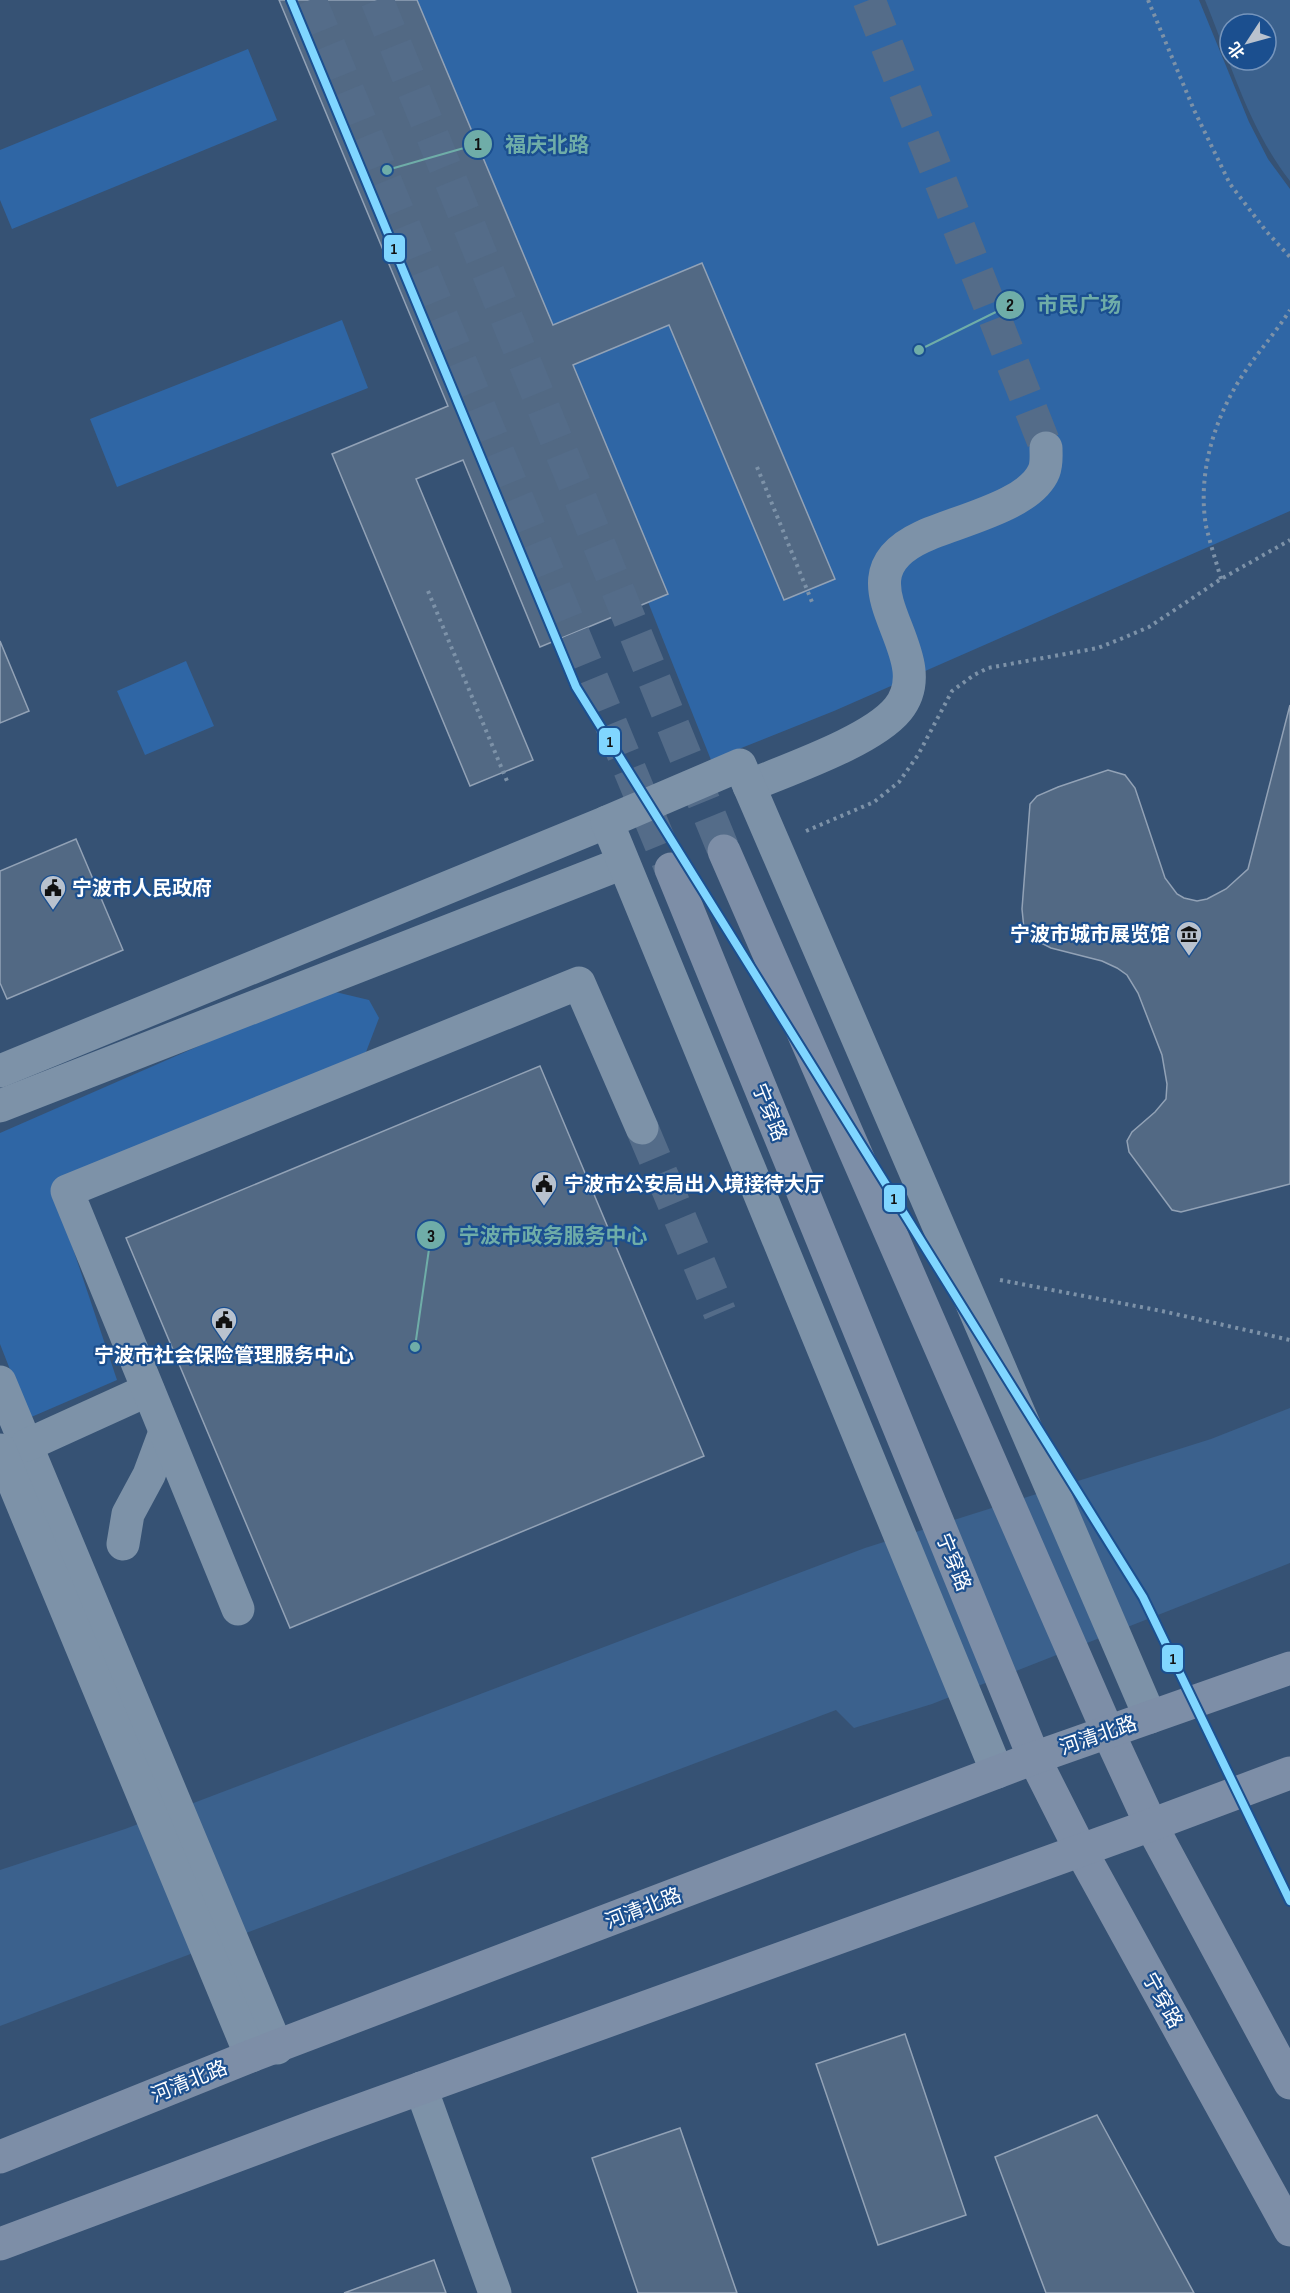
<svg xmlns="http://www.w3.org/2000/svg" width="1290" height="2293" font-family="'Sofia Sans Condensed','Noto Sans SC',sans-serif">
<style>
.green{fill:#2f66a5}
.water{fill:#3b618d;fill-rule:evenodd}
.building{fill:#526984;stroke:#92a2b6;stroke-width:1.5}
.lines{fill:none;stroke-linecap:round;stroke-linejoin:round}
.minor-tunnel{stroke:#546c89;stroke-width:33;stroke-dasharray:33 16;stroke-linecap:butt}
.major-tunnel{stroke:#546c89;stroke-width:33;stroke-dasharray:33 16;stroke-linecap:butt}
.path{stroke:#7d92a8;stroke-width:4;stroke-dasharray:3 4.5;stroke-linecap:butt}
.minor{stroke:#7d92a8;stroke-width:33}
.major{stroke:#7d8ea7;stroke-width:33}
.metro-1-casing{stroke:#1b4f8f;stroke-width:12}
.metro-1{stroke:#80d6ff;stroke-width:8}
.labels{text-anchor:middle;stroke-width:4.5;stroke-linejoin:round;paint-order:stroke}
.poi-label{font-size:20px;font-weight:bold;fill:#fff;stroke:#1b4f8f;text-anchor:start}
.street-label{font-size:20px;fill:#fff;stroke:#1b4f8f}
.leader{fill:none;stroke:#6fada8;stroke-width:2}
.callout-dot{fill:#6fada8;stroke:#1b4f8f;stroke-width:2}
.mark-label{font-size:18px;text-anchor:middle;font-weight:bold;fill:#111}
.callout-label{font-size:21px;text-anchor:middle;font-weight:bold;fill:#6fada8;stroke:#1b4f8f;stroke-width:4.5;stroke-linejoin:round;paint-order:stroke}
.line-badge{stroke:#1b4f8f;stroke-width:2}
.pale-badge-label{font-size:16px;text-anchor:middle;font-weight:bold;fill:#111}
</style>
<rect width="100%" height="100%" fill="#365274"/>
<g class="green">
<polygon points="408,0 1199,0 1249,122 1268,159 1290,189 1290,511 834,711 711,760"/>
<polygon points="248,49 277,120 12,229 0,200 0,150"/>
<polygon points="342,320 368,388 117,487 90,419"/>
<polygon points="186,661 214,726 145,755 117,691"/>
<polygon points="327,990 369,1000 379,1018 366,1052 52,1186 117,1380 29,1418 0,1344 0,1133"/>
</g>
<g class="water">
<path d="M1205,0H1290V181C1249,129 1230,61 1205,0ZM1230,24H1266V60H1230Z"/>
<polygon points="1290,1408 1290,1563 932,1704 854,1728 836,1710 0,2026 0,1870 125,1829 865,1548 1211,1439"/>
</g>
<g class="building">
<polygon points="279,0 417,0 553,325 702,263 835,579 784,600 669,325 573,365 668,594 540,647 463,460 416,479 533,760 470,786 332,454 448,406"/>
<polygon points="0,641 29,711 0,723"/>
<polygon points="1290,705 1290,1184 1181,1212 1172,1210 1129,1152 1127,1141 1132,1132 1155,1112 1166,1099 1167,1084 1162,1055 1138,993 1127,975 1117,968 1102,961 1051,948 1033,939 1024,929 1022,909 1030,804 1037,796 1058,787 1108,770 1125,775 1135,788 1165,878 1177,894 1184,898 1197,901 1207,899 1226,889 1248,869"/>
<polygon points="76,839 123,950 7,999 0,983 0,871"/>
<polygon points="540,1066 704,1456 290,1628 126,1238"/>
<polygon points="905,2034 966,2215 878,2245 816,2064"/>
<polygon points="1097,2115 1194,2293 1046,2293 995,2157"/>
<polygon points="680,2128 737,2293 638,2293 592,2158"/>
<polygon points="434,2260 446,2293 344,2293"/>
</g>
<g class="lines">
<g class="minor-tunnel">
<polyline points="869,0 1046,448"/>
<polyline points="642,1128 720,1313"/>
</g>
<g class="major-tunnel">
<polyline points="310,0 671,869"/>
<polyline points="377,0 724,851"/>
</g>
<g class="path">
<polyline points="1148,0 1194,110 1230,184 1266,231 1290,257"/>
<polyline points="757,467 812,602"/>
<path d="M1221,579C1216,561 1210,543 1206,526C1197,473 1215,416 1244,373C1259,351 1276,332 1290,310"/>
<polyline points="428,591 507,781"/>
<polyline points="806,831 874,802 899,782 918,755 952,691 974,675 988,668 1098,648 1123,638 1149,627 1221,579 1290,540"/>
<polyline points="1000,1280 1162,1311 1290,1340"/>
</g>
<g class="minor">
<path d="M749,786C789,769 872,741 898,709C944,652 829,580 922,537C956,521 1030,506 1044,471C1047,463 1046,456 1046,448"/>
<polyline points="0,1071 607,822"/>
<polyline points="0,1106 623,863"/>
<polyline points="0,1382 277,2048"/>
<polyline points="27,1445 148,1390"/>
<polyline points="0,1450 251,2056"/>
<polyline points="123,1544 128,1514 149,1475 165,1432"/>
<polyline points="238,1609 67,1191 579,983 642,1128"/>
<polyline points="997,1772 607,822 740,765 1150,1717"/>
<polyline points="421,2088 495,2293"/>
</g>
<g class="major">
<polyline points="724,851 1108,1732 1151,1825 1290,2083"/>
<polyline points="671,869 1034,1758 1080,1849 1290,2230"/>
<polyline points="0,2157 251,2056 1034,1758 1290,1668"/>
<polyline points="0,2244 316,2126 1151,1825 1290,1773"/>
</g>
<g class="metro-1-casing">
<polyline id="metro-1" points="291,0 576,687 1143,1597 1290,1901"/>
</g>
<use href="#metro-1" class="metro-1"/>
</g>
<defs>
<g id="civic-pin" transform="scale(1.35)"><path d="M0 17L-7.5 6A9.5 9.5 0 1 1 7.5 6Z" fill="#b9c2ce" stroke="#1b4f8f"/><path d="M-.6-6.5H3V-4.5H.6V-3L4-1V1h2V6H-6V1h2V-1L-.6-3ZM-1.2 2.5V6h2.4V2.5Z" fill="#111"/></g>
<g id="museum-pin" transform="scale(1.35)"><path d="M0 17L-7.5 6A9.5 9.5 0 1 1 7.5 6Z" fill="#b9c2ce" stroke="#1b4f8f"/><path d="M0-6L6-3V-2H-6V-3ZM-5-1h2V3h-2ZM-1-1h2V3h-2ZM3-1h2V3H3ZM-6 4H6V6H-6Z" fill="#111"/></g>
</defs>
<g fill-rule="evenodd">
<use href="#civic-pin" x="53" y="888"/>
<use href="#museum-pin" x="1189" y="934"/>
<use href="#civic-pin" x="544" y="1184"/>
<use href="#civic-pin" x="224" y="1320"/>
</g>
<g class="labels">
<g class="poi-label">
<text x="72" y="895">宁波市人民政府</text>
<text x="1170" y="941" text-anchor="end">宁波市城市展览馆</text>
<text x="564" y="1191">宁波市公安局出入境接待大厅</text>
<text x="224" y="1362" text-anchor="middle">宁波市社会保险管理服务中心</text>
</g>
<g class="street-label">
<text transform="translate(770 1112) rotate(68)" y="7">宁穿路</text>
<text transform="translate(954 1562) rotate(68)" y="7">宁穿路</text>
<text transform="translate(1098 1735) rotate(-19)" y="7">河清北路</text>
<text transform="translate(643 1908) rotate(-21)" y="7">河清北路</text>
<text transform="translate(1163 2000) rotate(61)" y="7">宁穿路</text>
<text transform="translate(189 2081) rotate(-22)" y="7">河清北路</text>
</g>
</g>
<path class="leader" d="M387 170L478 144M919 350L1010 305M415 1347L431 1235"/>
<g class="callout-dot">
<circle cx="387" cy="170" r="6"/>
<circle cx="919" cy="350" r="6"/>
<circle cx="415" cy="1347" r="6"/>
<circle cx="478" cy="144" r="15"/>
<circle cx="1010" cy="305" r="15"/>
<circle cx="431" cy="1235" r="15"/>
</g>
<g class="mark-label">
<text x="478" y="150">1</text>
<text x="1010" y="311">2</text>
<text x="431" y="1242">3</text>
</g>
<g class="callout-label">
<text x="547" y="152">福庆北路</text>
<text x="1079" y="312">市民广场</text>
<text x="553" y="1243">宁波市政务服务中心</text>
</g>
<g class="line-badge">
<rect x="383" y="234" width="23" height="29" rx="6" fill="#80d6ff"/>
<rect x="598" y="727" width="23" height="29" rx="6" fill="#80d6ff"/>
<rect x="883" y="1184" width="23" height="29" rx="6" fill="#80d6ff"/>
<rect x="1161" y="1644" width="23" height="29" rx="6" fill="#80d6ff"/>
</g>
<g class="pale-badge-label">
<text x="394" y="254">1</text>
<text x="610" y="747">1</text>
<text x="894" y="1204">1</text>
<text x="1173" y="1664">1</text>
</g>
<g transform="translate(1248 42) rotate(234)"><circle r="28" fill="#1b4f8f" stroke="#7695bc" stroke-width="1.5"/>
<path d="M0-4.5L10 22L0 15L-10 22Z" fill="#b9c2ce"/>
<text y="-9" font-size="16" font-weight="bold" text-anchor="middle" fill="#ffffff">北</text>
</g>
</svg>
